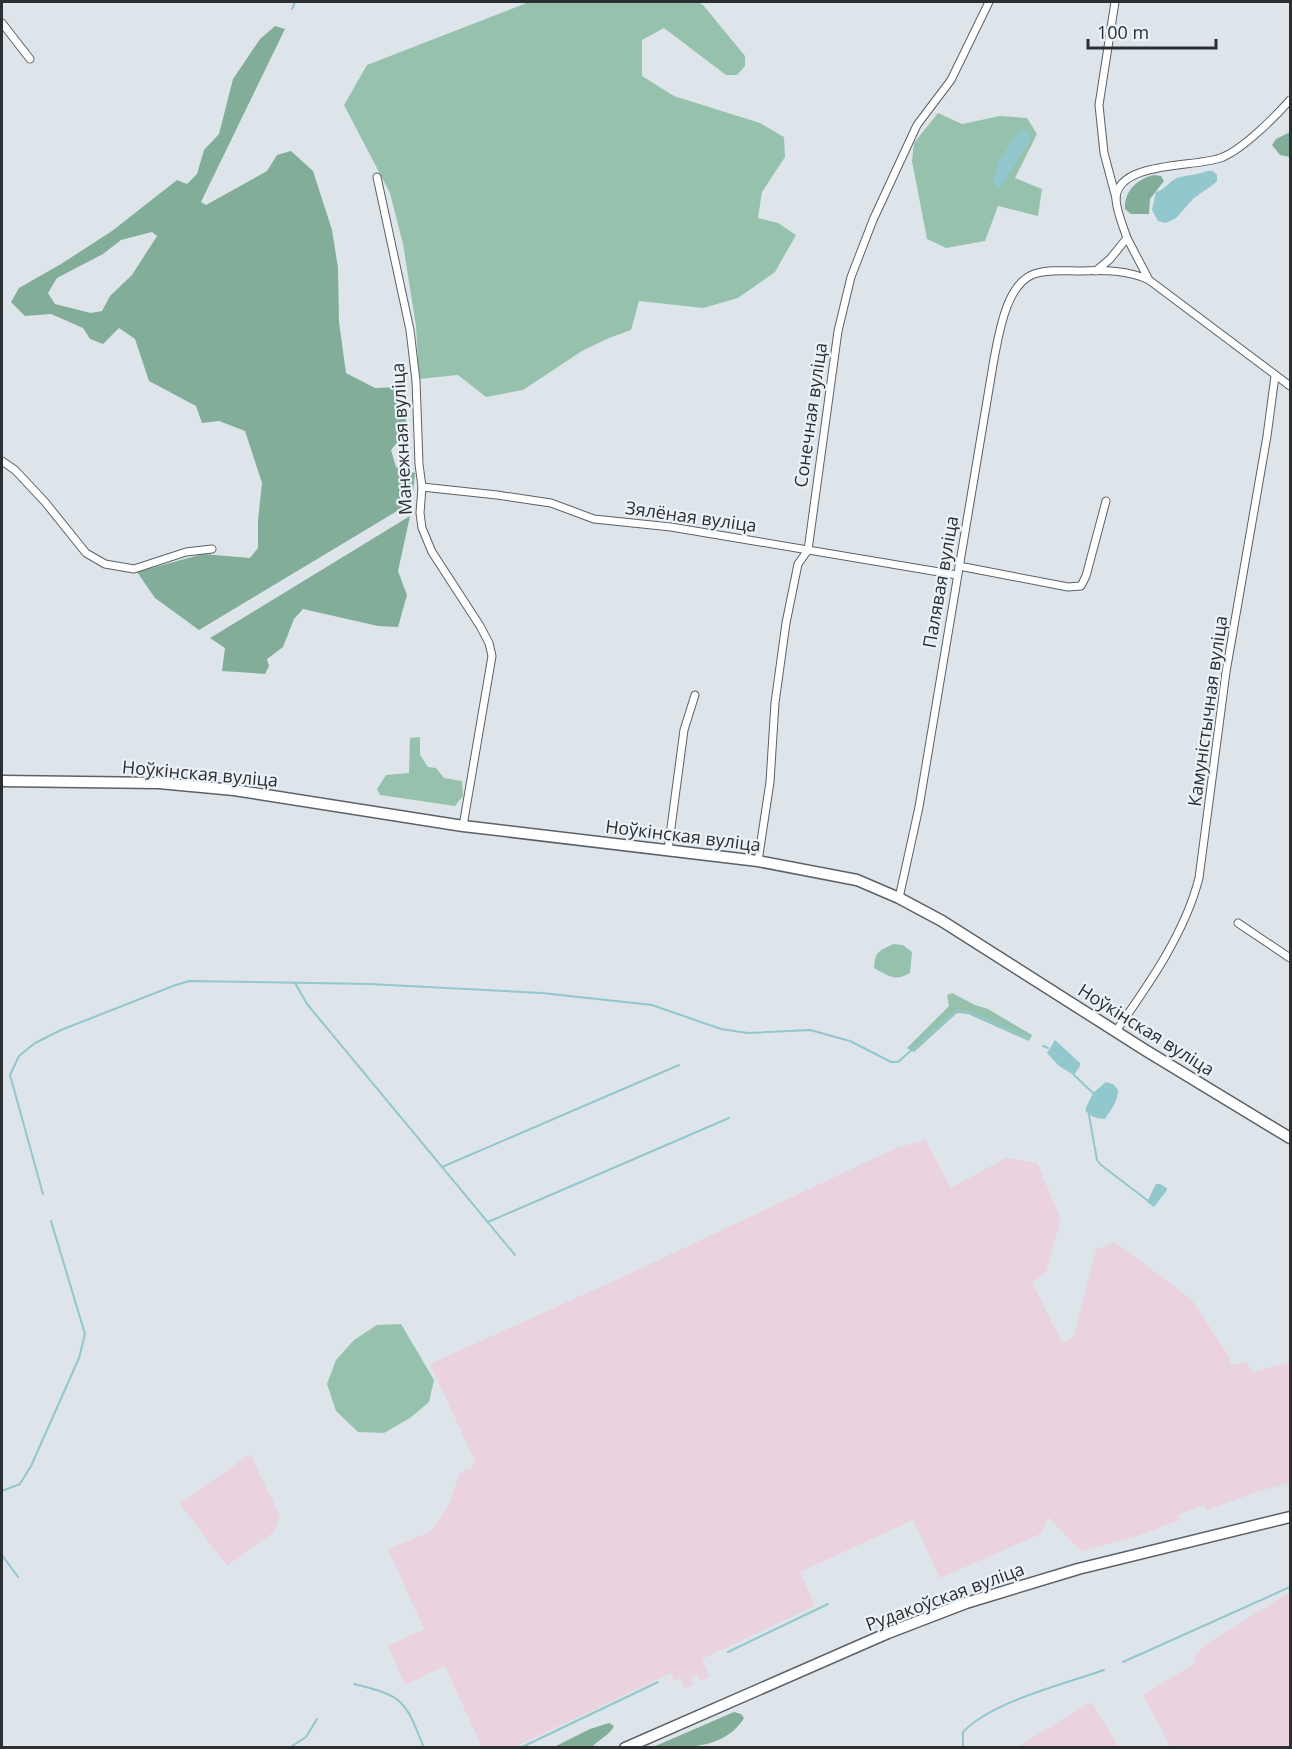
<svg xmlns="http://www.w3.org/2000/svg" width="1292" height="1749" font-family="'Open Sans',sans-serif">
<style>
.industrial{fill:#ead2de}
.green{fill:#96c2ad}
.forest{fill:#82ae99;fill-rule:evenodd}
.water{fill:#91c7cd}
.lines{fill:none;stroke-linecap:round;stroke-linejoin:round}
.stream{stroke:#91c7cd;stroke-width:2}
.street-casing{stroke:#5b6166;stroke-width:9}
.secondary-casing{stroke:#5b6166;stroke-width:13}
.street{stroke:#fff;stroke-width:7}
.secondary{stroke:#fff;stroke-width:10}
.labels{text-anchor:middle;stroke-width:4.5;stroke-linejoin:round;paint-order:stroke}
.street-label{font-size:18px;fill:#2c2f31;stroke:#ebf2f8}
</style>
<rect width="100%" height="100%" fill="#dee5ea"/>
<g class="industrial">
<polygon points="925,1140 951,1188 1006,1158 1037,1163 1061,1219 1046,1273 1032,1282 1062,1343 1074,1337 1096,1250 1115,1242 1192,1300 1230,1358 1230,1365 1246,1362 1253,1372 1290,1362 1290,1483 1259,1491 1207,1510 1204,1505 1178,1515 1180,1520 1134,1537 1081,1551 1048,1517 1043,1530 1038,1535 940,1578 913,1520 800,1572 815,1606 702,1659 710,1677 700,1681 698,1675 691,1678 694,1685 685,1689 680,1678 674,1681 671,1673 515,1747 482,1747 445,1666 405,1685 388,1646 424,1629 388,1549 432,1531 449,1504 460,1473 465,1470 470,1470 475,1461 430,1364 627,1275 896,1148"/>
<polygon points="250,1454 280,1516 274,1532 227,1566 180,1504"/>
<polygon points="1290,1592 1290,1747 1171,1747 1143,1695 1195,1663 1195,1656 1206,1644"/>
<polygon points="1091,1702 1119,1747 1017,1747"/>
</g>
<g class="green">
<polygon points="529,2 698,2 703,5 745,56 745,66 737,75 726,75 664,28 642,40 642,76 674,96 760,123 784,137 785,157 762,192 758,218 778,223 796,235 775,272 738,298 703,308 639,301 631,330 609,338 582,351 523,390 486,397 458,375 419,379 416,326 403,244 390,193 344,105 367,65"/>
<polygon points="938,113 962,124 1000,116 1027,118 1037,134 1015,178 1042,189 1038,216 998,206 985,241 946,248 927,239 912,161 914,143"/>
<polygon points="420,737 420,755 428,767 436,768 444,778 462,781 463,796 455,806 380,795 377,789 386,775 409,773 410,738"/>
<path d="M894,944L903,945L912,952L910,973C894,982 889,976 874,968C875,951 880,950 894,944Z"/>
<polygon points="952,993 975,1005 988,1009 1032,1035 1029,1041 968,1014 957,1013 914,1052 907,1048 949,1006 947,995"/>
<polygon points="401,1324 434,1380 429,1402 410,1418 384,1433 358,1432 336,1411 327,1384 336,1360 354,1340 377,1325"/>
</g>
<g class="forest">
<path d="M275,26L285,29L201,202L206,205L267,171L277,155L291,151L313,171L332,230L338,268L339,322L346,373L375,388L398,387L408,429L391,450L396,467L415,473L412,502L199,630L155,598L137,572L203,554L250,558L258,548V520L262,483L245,431L219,421L202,423L196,406L149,381L135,339L119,328L103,344L90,339L83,328L51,314L25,316L11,302L19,288L61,264L112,231L177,180L187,184L197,174L204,150L219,134L233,79L260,39ZM152,232L157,236L132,275L110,296L102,311L91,313L55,304L48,293L57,278L103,254L121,240Z"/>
<polygon points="1290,132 1290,157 1280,155 1272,145 1276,139"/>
<path d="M1154,175L1161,176L1164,181L1150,199L1149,214H1131L1125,209C1124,191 1137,179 1154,175Z"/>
<polygon points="410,516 398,571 407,595 398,627 378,626 303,609 294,619 283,647 267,659 269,666 265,674 222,671 225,648 210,638"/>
<path d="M734,1712L741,1714L744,1718C725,1749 687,1748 653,1747Z"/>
<path d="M609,1723L614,1726C609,1736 599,1739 592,1747H554L590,1729Z"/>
</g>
<g class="water">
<path d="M1024,130L1029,133L1030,141L1004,182L1000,188L994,186C992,165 1008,148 1019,131Z"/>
<path d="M1207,171H1213L1217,175V181L1214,184L1194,198L1176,218L1166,223L1158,221L1152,210L1156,192C1165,190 1168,182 1177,178C1186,175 1198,175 1207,171Z"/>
<polygon points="1055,1040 1080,1063 1080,1066 1074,1075 1059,1066 1047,1053"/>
<path d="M1106,1082L1113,1084L1118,1090C1118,1101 1111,1110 1105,1119C1097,1119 1089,1116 1085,1110L1093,1093Z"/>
<polygon points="1156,1184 1160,1184 1167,1188 1167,1190 1154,1207 1147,1202"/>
</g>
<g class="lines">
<g class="stream">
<polyline points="292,9 295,2"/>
<polyline points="295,983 307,1004 515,1255"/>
<polyline points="1043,1046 1048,1048"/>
<polyline points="1074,1075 1093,1093"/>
<polyline points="1089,1115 1097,1160 1101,1165 1147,1200"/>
<polyline points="442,1167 679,1065"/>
<polyline points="43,1194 10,1075 19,1056 35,1043 61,1030 173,986 189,981 369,984 542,993 652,1005 721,1029 748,1033 810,1030 850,1041 891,1062 898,1062 956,1011 968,1012 1028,1038"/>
<polyline points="488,1222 729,1118"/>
<polyline points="2,1491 20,1484 31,1466 79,1358 85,1334 51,1221"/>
<polyline points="2,1555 18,1577"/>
<polyline points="728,1652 828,1604"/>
<polyline points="1123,1662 1290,1587"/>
<path d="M354,1684C404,1696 405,1700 424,1748"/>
<polyline points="289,1748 306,1737 317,1719"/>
<polyline points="520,1748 658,1682"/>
<path d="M963,1748V1732C993,1701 1062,1685 1104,1670"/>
</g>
<g class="street-casing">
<g id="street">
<polyline points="1115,2 1099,105 1104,153 1116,198"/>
<polyline points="2,23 30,59"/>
<polyline points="377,177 410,330 416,381 419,464 422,487 420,513 422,528 432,552 480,626 489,643 492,656 463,826"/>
<polyline points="1127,238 1149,280"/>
<path d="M1096,271L1110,259L1127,238C1123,226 1116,210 1116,198C1118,160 1199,168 1223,157C1244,148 1275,117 1290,100"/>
<polyline points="2,461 15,470 45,502 86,553 105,564 134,569 186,552 212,549"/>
<polyline points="422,487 497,495 551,503 594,519 671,527 957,575"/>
<polyline points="959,566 1068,587 1081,586 1086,576 1106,501"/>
<polyline points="668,850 684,730 695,695"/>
<polyline points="758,861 770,782 775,703 786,623 798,564 808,550 838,331 851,277 873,220 917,125 951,80 989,2"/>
<path d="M899,898L919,807L994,359C999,334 1006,284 1034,274C1048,269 1066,271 1081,271C1104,270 1128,270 1149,280L1290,386"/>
<polyline points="1238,923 1290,958"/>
<path d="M1116,1031C1149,984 1185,933 1199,878L1226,672L1267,436L1275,376"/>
</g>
</g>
<g class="secondary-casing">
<g id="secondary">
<polyline points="2,781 159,783 234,790 463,826 758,861 857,880 899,898 942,921 1145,1050 1290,1138"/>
<polyline points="625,1748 888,1633 966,1603 1078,1569 1290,1517"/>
</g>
</g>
<use href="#street" class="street"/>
<use href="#secondary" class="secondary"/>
</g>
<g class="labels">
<g class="street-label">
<text transform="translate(811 415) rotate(-82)" y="6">Сонечная вуліца</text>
<text transform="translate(402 439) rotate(-93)" y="6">Манежная вуліца</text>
<text transform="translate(691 517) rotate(8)" y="6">Зялёная вуліца</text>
<text transform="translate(941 582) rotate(-80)" y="6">Палявая вуліца</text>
<text transform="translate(1208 711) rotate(-82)" y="6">Камуністычная вуліца</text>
<text transform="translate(200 774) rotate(5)" y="6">Ноўкінская вуліца</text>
<text transform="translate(683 836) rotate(7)" y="6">Ноўкінская вуліца</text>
<text transform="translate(1146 1030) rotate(32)" y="6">Ноўкінская вуліца</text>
<text transform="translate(945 1597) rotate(-20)" y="6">Рудакоўская вуліца</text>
</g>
</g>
<rect width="1292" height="1749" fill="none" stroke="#2c2f31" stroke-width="6"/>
<path d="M1088 39v9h128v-9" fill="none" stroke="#2c2f31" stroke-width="3"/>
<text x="1097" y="39" font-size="18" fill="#2c2f31" stroke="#ebf2f8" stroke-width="4.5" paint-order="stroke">100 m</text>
</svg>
